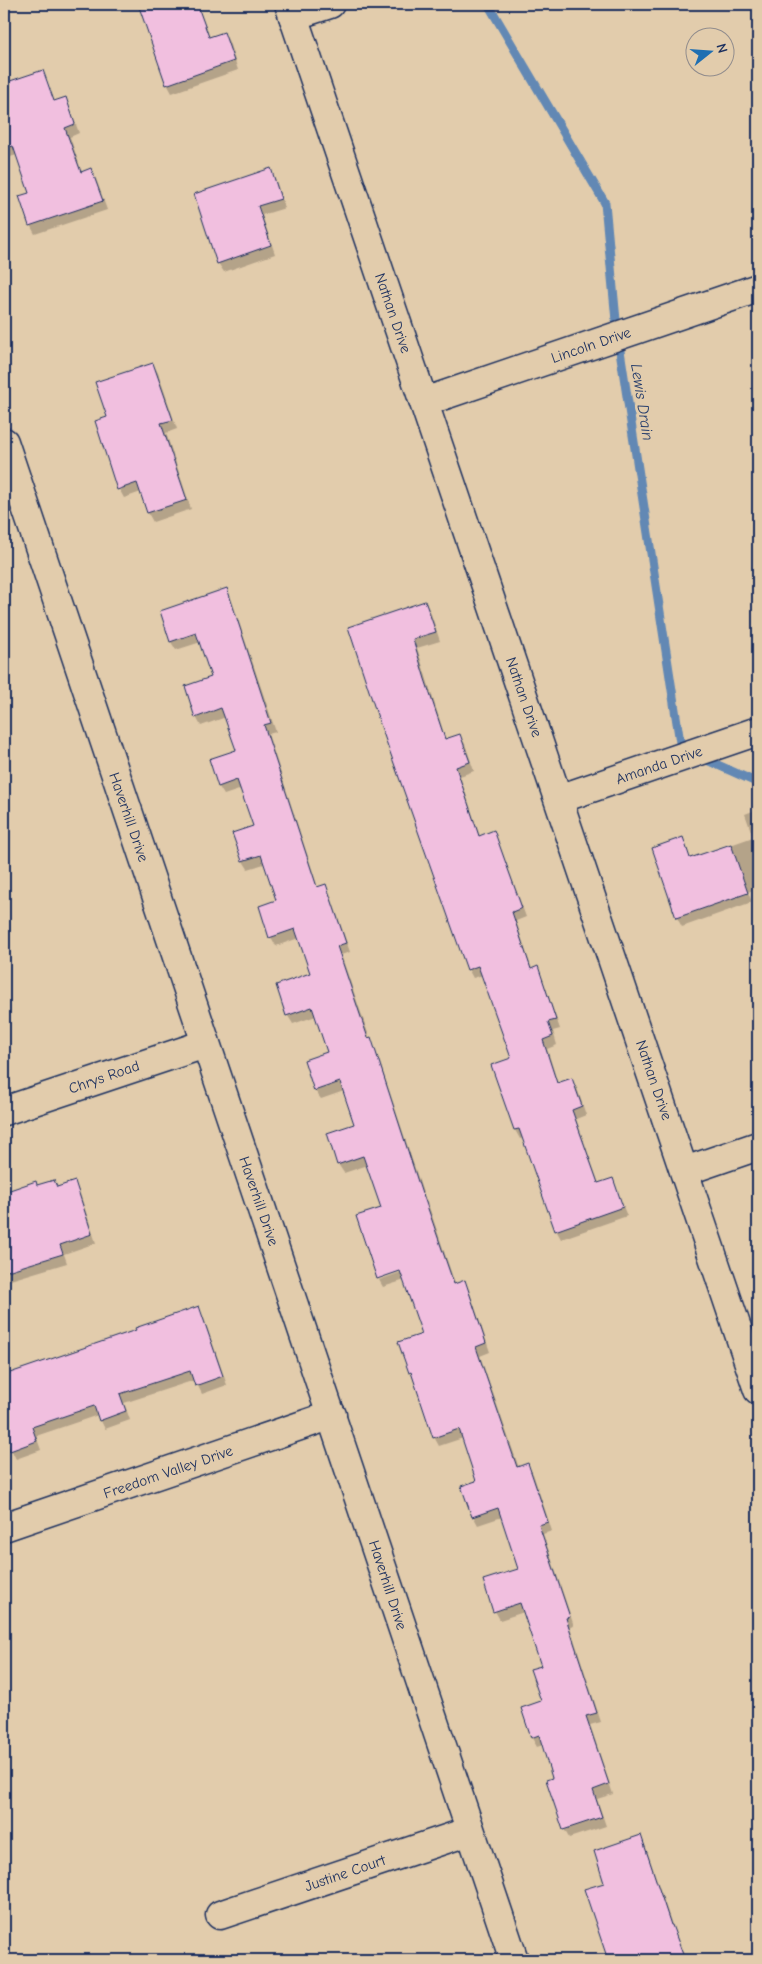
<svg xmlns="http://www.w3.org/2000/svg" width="762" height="1964" font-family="'Comic Neue',sans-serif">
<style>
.shadow{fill:#0003}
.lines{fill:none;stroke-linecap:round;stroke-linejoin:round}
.stream{stroke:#6288b4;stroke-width:9}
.building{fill:#f1bfdf;stroke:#1b2f5e}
.street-casing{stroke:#1b2f5e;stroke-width:31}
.street{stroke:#e2ccac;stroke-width:28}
.labels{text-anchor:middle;stroke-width:5;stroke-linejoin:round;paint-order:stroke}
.street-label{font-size:15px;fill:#1b2f5e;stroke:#e2ccac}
.water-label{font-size:16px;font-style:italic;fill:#273e6c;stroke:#e2ccac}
</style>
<rect width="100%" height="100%" fill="#e2ccac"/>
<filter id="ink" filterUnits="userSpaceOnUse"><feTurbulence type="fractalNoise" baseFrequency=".02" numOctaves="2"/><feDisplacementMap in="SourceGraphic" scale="10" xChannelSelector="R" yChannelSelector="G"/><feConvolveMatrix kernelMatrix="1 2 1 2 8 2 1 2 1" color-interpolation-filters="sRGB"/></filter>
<g filter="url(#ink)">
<g class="shadow">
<polygon points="137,4 197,4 210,38 224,33 229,42 238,70 172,93 167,84 142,13"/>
<polygon points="42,71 55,102 65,99 70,108 79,133 70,137 82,173 91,170 96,179 107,210 35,234 30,225 30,194 17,155 10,157 4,143 4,121 7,120 4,110 4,102 9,100 4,84"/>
<polygon points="270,169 275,178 285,208 262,215 275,254 224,272 218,263"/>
<polygon points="153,364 158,373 177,429 166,433 191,509 153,522 148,513 141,492 124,498 119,489 108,418"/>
<polygon points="226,590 231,599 276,732 268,734 318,888 325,886 330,894 350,952 341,955 370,1039 375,1048 424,1196 428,1204 455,1284 464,1281 469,1290 490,1352 480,1356 519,1468 528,1465 533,1474 552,1531 543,1534 574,1626 570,1627 601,1722 590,1725 613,1794 597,1799 606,1826 569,1838 564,1829 553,1779 543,1745 537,1747 532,1738 543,1701 543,1666 524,1612 500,1620 495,1611 520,1569 502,1517 478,1525 473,1516 477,1482 463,1438 439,1446 434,1437 400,1343 423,1335 405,1280 383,1287 379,1280 407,1270 368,1165 344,1173 338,1164 356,1125 344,1091 321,1099 315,1091 305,1061 329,1053 316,1016 293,1024 288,1016 277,986 312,974 299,938 276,946 271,937 278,901 264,864 248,869 243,861 254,827 242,789 224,795 219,787 237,751 226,717 201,726 196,717 213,678 201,642 176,650 171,642"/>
<polygon points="425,602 430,611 440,641 417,648 446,740 460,736 465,744 474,771 460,776 480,837 493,832 498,841 526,917 516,921 532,970 537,968 542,977 560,1029 553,1031 557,1045 547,1049 558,1084 572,1079 577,1088 586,1115 576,1119 599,1184 612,1180 627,1216 561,1239 556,1230 524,1138 520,1139 515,1130 493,1065 512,1058 483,975 473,978 468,969 380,720"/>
<polygon points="758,809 758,888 748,892 752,902 682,927 677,918 654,849 682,839 691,859 753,837 745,814"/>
<polygon points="74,1182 79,1191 96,1243 64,1254 67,1263 4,1282 4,1205 13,1202 37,1187 57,1188"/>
<polygon points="198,1308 203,1316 227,1385 202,1394 195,1380 124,1403 130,1420 105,1429 98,1415 36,1436 41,1450 16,1459 9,1445 4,1446 4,1375 137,1330"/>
<polygon points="640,1837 645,1845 673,1928 686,1960 609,1960 585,1890 606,1884"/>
</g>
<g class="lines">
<g class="stream">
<polyline points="488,4 605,203 617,331 681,749 686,751"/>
<polyline points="700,757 758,783"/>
</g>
</g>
<g class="building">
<polygon points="138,4 197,4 209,37 224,32 234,61 166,85"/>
<polygon points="43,70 54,101 66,97 75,124 65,128 81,172 91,168 103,201 29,226 19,196 29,193 13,146 4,149 4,83"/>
<polygon points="271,168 281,199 258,206 271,245 217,264 194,194"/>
<polygon points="153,363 173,420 161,423 187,500 147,513 137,483 117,490 95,421 107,417 95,382"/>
<polygon points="227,588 271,723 264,725 317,887 326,884 346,943 337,946 368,1038 371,1037 422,1194 423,1194 454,1284 465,1280 486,1343 476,1347 517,1467 528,1463 548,1522 539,1525 570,1617 566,1618 597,1713 586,1716 609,1784 593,1790 602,1817 563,1830 546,1780 552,1778 539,1735 531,1738 521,1708 541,1701 530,1669 541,1666 520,1603 493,1612 483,1580 518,1569 498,1508 472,1517 461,1486 476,1481 459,1429 433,1438 411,1372 409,1373 398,1342 422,1334 400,1271 377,1279 356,1216 381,1208 363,1156 337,1165 327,1133 354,1124 340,1082 314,1091 304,1060 327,1052 312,1007 286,1016 276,985 310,973 295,929 269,938 259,906 276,900 261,855 242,861 232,833 253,826 237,780 218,787 209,759 236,750 221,708 195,718 185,686 211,677 196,633 170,642 160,611"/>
<polygon points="425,601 436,632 413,639 425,679 445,739 460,734 470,762 456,767 479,836 494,830 522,908 512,912 531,969 538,966 556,1020 548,1022 553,1036 543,1040 557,1083 572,1078 582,1106 572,1110 598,1183 613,1178 623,1207 555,1231 519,1129 514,1130 491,1065 511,1058 478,966 467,970 379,721 348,627"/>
<polygon points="683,837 690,858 731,844 748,893 676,918 652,848"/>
<polygon points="54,1180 57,1187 75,1181 92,1234 60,1245 63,1254 4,1272 4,1192 36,1181 37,1185"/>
<polygon points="199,1306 223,1376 195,1386 190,1371 120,1394 126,1411 99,1421 94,1406 32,1427 37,1441 10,1451 4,1432 4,1375 136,1330 135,1328"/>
<polygon points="641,1835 671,1925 672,1925 685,1960 608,1960 584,1889 604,1883 594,1851"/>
</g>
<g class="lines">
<g class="street-casing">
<g id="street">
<polyline points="289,4 758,1390"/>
<polyline points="293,16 330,4"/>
<polyline points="424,402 758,288"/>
<polyline points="4,442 514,1960"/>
<polyline points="559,799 758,731"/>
<polyline points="4,1111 205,1044"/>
<polyline points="685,1171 758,1146"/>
<polyline points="4,1527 332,1415"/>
<polyline points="220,1915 470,1831"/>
</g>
</g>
<use href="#street" class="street"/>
</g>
</g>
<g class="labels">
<g class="street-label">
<text transform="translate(393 313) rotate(71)" y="5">Nathan Drive</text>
<text transform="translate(591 345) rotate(-19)" y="5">Lincoln Drive</text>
<text transform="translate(524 697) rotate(71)" y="5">Nathan Drive</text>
<text transform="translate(659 765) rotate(-19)" y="5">Amanda Drive</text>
<text transform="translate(129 817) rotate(71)" y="5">Haverhill Drive</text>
<text transform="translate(104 1077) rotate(-19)" y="5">Chrys Road</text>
<text transform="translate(654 1080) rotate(71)" y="5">Nathan Drive</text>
<text transform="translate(259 1201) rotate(71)" y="5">Haverhill Drive</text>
<text transform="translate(168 1472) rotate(-19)" y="5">Freedom Valley Drive</text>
<text transform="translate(388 1585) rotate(72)" y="5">Haverhill Drive</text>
<text transform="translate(345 1873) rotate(-19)" y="5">Justine Court</text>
</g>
<g class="water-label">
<text transform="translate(643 402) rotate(81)" y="6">Lewis Drain</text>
</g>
</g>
<rect width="762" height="1964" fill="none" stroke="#e2ccac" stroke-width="20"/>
<rect x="10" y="10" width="742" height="1944" fill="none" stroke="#1b2f5e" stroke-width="2" filter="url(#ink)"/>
<g transform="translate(710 52) rotate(73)"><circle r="24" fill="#e2ccac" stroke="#928d8d"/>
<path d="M0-4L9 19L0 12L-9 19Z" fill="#1f6fb2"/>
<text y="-8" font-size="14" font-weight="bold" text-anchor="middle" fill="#1b2f5e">N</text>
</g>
</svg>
